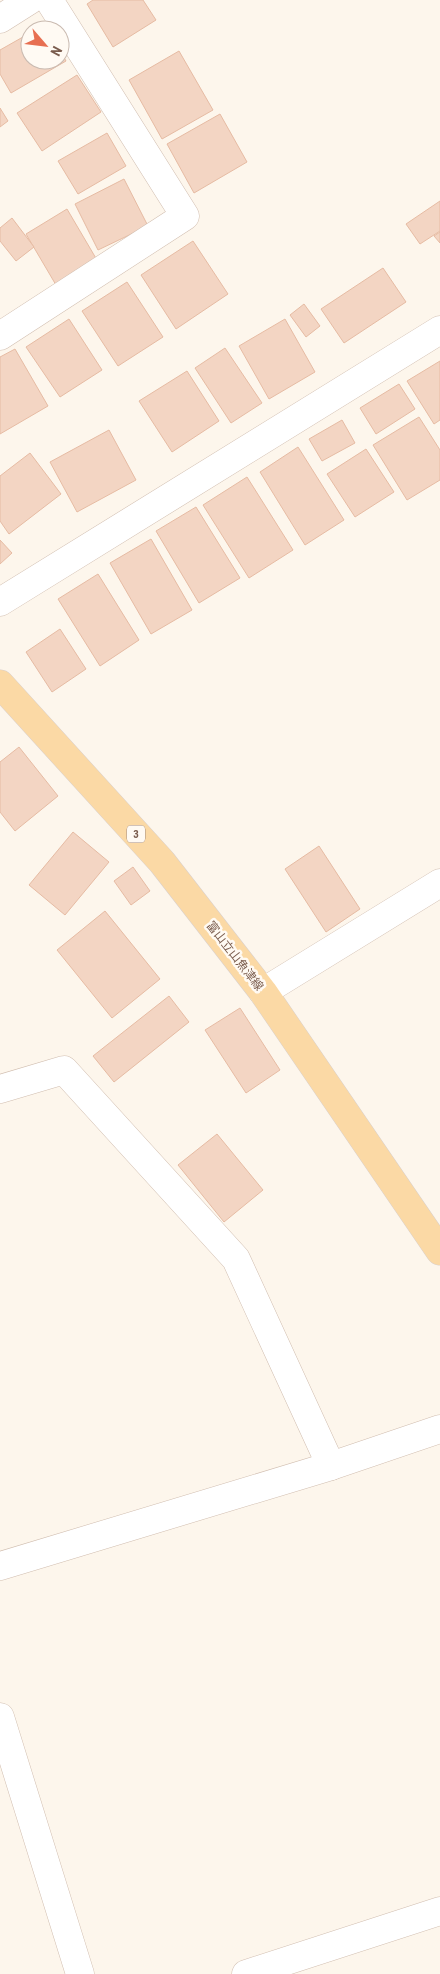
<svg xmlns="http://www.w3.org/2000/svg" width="440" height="1974" font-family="'Roboto Condensed','Noto Sans JP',sans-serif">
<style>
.building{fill:#f3d5c3;stroke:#e6bba3}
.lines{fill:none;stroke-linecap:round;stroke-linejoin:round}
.minor-casing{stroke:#d1beb0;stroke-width:29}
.tertiary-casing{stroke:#d1beb0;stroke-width:29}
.primary-casing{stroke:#dad1cd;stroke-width:29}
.minor{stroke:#fff;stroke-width:28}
.tertiary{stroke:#fff;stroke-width:28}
.primary{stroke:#fbd9a5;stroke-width:28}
.labels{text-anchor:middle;stroke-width:5;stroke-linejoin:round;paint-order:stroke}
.shield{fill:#fffaf3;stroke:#a28b7f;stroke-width:1}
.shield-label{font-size:11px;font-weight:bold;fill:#7a5c4d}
.street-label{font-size:12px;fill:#7a5c4d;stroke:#fffaf3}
</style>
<rect width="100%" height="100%" fill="#fdf6ec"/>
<g class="building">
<polygon points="93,0 143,0 156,20 113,47 87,4"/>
<polygon points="45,24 49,30 34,30"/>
<polygon points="30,33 30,60 60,60 60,50 66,61 11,93 0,74 0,50"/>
<polygon points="179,51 213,110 162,139 129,80"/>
<polygon points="77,75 101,112 42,151 17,113"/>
<polygon points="0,108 8,121 0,127"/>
<polygon points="220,114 247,162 194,193 167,144"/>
<polygon points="107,133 126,166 78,194 58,161"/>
<polygon points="124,179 148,226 98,250 75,204"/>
<polygon points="440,201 440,231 420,244 406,224"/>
<polygon points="67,209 97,260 56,285 26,234"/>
<polygon points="12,218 34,247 16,261 0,241 0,228"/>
<polygon points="440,232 440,243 434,236"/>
<polygon points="193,241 228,294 176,329 141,275"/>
<polygon points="383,268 406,302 344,343 321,309"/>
<polygon points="127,282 163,337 118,366 82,311"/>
<polygon points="304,304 320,326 306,337 290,315"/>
<polygon points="69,319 102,370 60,397 26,347"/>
<polygon points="285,319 315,372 269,399 239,346"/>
<polygon points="225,348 262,403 231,423 195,368"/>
<polygon points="15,349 48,406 0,434 0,357"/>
<polygon points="440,361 440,420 434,424 407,381"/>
<polygon points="187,371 219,421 172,452 139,401"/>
<polygon points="399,384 415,409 376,434 360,408"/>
<polygon points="419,417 440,450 440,480 407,500 373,445"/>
<polygon points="342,420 355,443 322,461 309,439"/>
<polygon points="109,430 136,480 77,512 50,462"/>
<polygon points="298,447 344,520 305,545 260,472"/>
<polygon points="366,449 394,492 355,517 327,474"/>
<polygon points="30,453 61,494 9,534 0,521 0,476"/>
<polygon points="247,477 293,550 249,578 203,505"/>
<polygon points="196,507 240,578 199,603 156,531"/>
<polygon points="151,539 192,610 151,634 110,563"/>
<polygon points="0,540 12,553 0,564"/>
<polygon points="98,574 139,640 100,666 58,599"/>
<polygon points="60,629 86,669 52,692 26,652"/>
<polygon points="19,747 58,796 15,831 0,812 0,762"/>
<polygon points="73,832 109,862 65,915 29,885"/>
<polygon points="319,846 360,909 326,932 285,869"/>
<polygon points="133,867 150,891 131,905 114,881"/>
<polygon points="105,911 160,979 112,1018 57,950"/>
<polygon points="169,996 189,1022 114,1082 93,1056"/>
<polygon points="240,1008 280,1070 246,1093 205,1030"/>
<polygon points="217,1134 263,1190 224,1222 178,1165"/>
</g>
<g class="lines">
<g class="minor-casing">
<g id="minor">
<polyline points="0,19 30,0"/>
<polyline points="0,336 185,216 49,0"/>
<polyline points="263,992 440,883"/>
<polyline points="0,1089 64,1070 236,1259 331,1466"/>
<polyline points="0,1566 331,1466 440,1429"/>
<polyline points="0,1717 80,1974"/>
<polyline points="246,1974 440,1911"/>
</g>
</g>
<g class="tertiary-casing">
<polyline id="tertiary" points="0,602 440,330"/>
</g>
<g class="primary-casing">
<polyline id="primary" points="0,684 162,862 263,992 440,1251"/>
</g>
<use href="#minor" class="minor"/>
<use href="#tertiary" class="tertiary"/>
<use href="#primary" class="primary"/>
</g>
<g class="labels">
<rect class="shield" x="127" y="825.5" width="18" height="17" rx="4"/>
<g class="shield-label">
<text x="136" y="838">3</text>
</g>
<g class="street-label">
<text transform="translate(235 956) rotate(52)" y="4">富山立山魚津線</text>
</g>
</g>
<g transform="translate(45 45) rotate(118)"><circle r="24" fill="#fffaf3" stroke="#cabbb1"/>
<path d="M0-4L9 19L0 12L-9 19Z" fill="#e76f51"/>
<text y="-8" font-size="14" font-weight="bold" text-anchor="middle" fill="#7a5c4d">N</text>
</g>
</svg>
